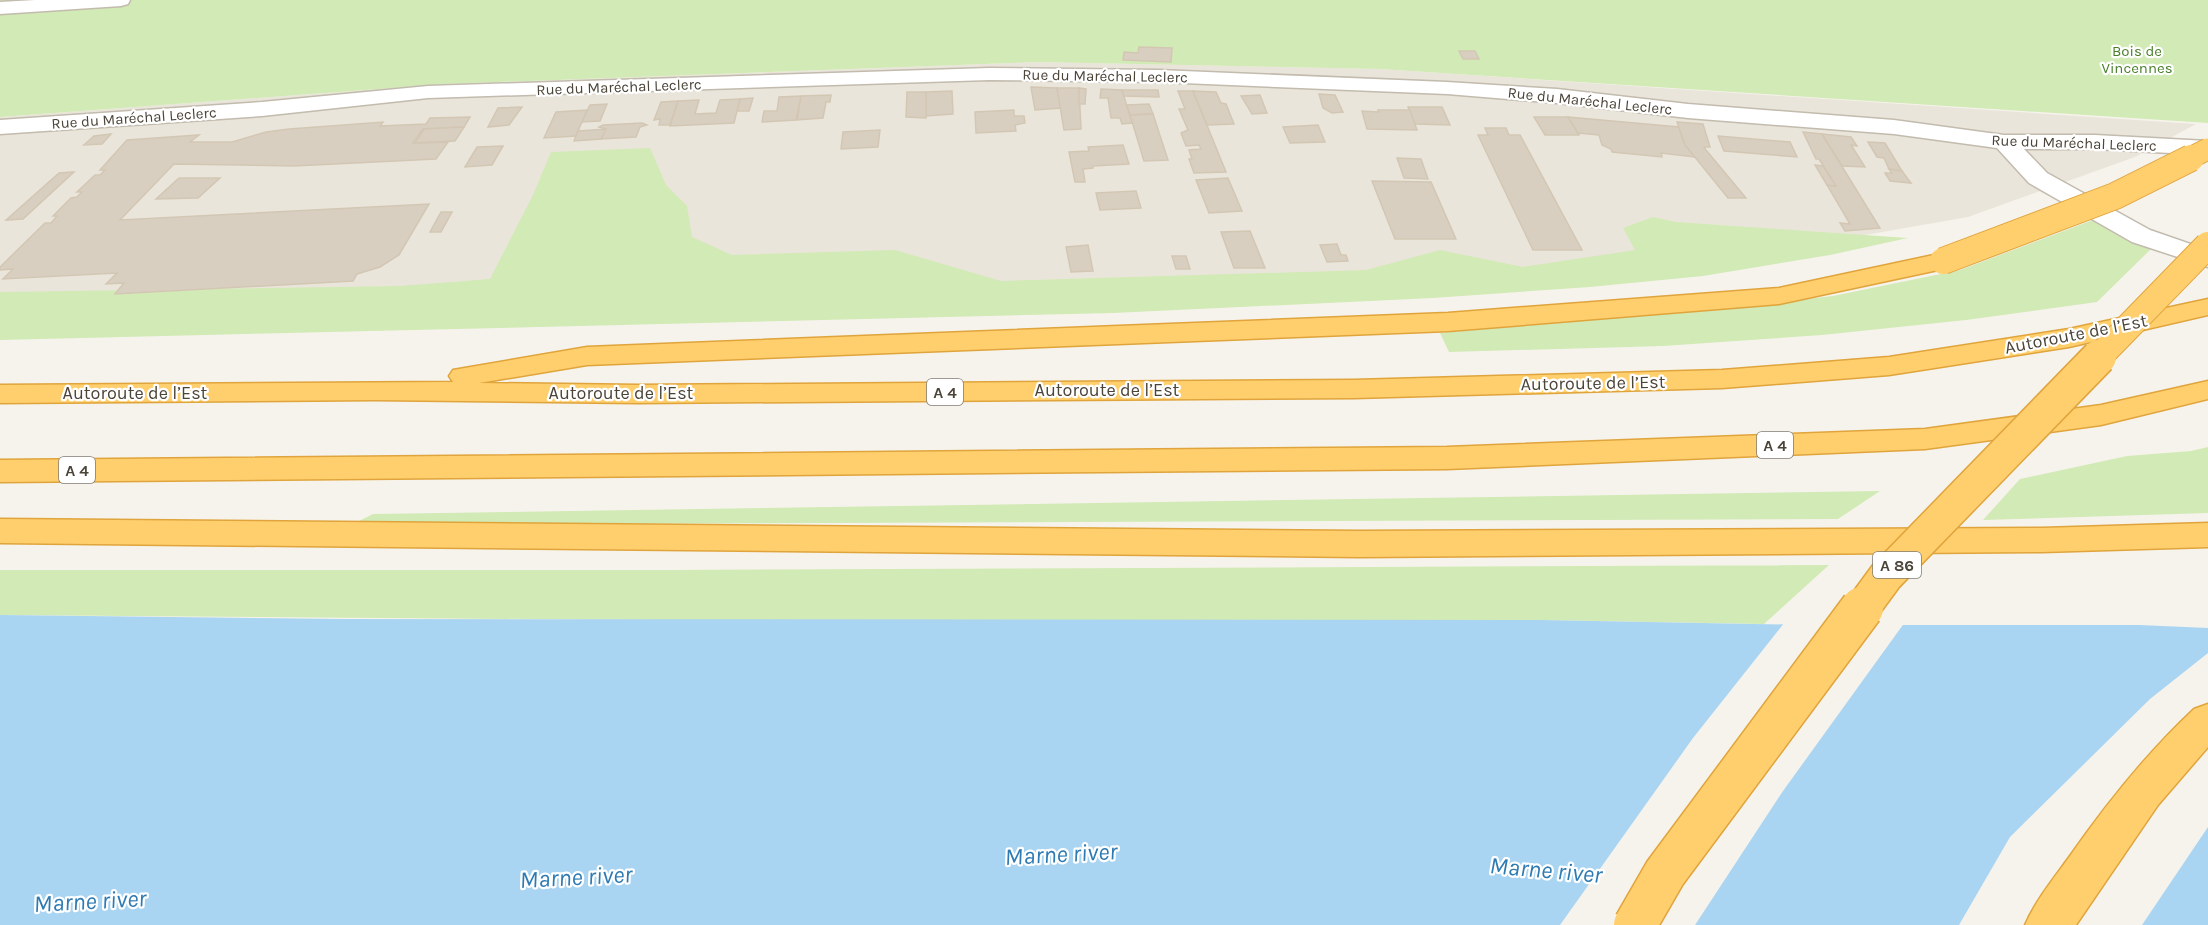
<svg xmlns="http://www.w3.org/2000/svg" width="2208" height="925" font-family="Karla,sans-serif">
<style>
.residential{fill:#eae5da}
.green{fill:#d2eab5}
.water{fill:#a9d4f2}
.pier{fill:#f6f3ec}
.building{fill:#d8cfc1;stroke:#d3c7b4;stroke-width:1.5}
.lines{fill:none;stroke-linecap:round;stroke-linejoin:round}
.minor-casing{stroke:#c2bbae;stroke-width:3}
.highway-casing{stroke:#e0a43c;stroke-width:3}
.minor{fill:#fff;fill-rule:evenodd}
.highway{fill:#ffcf6e;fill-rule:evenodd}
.highway-bridge-far3-casing{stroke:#e0a43c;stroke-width:23;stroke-linecap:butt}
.highway-bridge-far2-casing{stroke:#e0a43c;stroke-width:28;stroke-linecap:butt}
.highway-bridge-far1-casing{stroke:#e0a43c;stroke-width:37;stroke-linecap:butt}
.highway-bridge-casing{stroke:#e0a43c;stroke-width:45;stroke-linecap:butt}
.highway-bridge-far3{stroke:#ffcf6e;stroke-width:21}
.highway-bridge-far2{stroke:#ffcf6e;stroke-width:26}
.highway-bridge-far1{stroke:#ffcf6e;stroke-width:34}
.highway-bridge{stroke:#ffcf6e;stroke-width:42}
.labels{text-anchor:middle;stroke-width:4.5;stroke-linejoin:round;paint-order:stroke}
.far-park-label{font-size:15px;fill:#4a7f2a;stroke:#fff}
.far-street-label{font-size:15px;fill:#4b4439;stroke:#fff}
.shield{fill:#fff;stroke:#817c74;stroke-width:1.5}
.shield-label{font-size:16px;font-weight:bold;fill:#4b4439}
.street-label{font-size:18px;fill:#4b4439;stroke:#fff}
.near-water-label{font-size:24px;font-style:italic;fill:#2e7ab2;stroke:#fff}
</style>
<rect width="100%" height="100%" fill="#f6f3ec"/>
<polygon class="residential" points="1036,62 1380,69 2196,124 2135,157 1968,217 1757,254 1371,288 0,324 0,117 446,84"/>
<g class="green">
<polygon points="0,0 2208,0 2208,123 1380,69 1036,62 446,84 0,117"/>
<polygon points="650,148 666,185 687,206 692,237 732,255 895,250 1001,281 1366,270 1440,250 1523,267 1635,250 1623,228 1653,217 1676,222 1908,238 1830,255 1703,276 1590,287 1433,298 1113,313 0,340 0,292 400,286 490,279 533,195 551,152"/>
<polygon points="2093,220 2152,248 2097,302 1966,320 1822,335 1663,346 1449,352 1440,333 1717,309 1833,296 1960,270"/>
<polygon points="2208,447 2208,513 1983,520 2020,479 2127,456 2191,451"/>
<polygon points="1880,491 1838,519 351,525 373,514"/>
<polygon points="1829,565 1764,624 1540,620 657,620 0,615 0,570 672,570"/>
</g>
<polygon class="water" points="0,615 343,619 1540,620 1814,625 2139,625 2208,628 2208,925 0,925"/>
<g class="pier">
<polygon points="1785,622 1905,622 1783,791 1695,925 1560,925 1693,738"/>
<polygon points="2208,653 2208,827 2142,925 1959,925 2010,837 2150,699"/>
</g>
<g class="building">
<polygon points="1139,47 1172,48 1171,62 1123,60 1124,52 1138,53"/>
<polygon points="1459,51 1475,51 1479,59 1463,59"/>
<polygon points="1031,87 1057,88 1061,108 1035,110"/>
<polygon points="1057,88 1079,88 1081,129 1064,130"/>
<polygon points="1079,88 1086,89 1085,104 1079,104"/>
<polygon points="1101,89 1122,90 1132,123 1122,124 1120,118 1111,118 1108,98 1100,98"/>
<polygon points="1122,90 1158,90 1159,97 1124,96"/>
<polygon points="952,91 953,114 926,116 926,92"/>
<polygon points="1178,91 1193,91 1226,172 1194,173 1189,159 1192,159 1189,150 1201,149 1199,145 1186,146 1181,133 1188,130 1179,109 1185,109"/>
<polygon points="1193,91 1216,92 1221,103 1226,104 1234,124 1207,125"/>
<polygon points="907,92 926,92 926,118 906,117"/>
<polygon points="1319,94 1335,95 1343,112 1332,113 1323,108"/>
<polygon points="831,95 830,102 826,102 823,118 797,120 801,96"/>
<polygon points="1260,95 1267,113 1252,114 1241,96"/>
<polygon points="801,96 796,120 762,122 764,111 777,111 779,97"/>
<polygon points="753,98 749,111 737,111 740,99"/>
<polygon points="740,99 734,123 670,126 678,101 699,100 695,114 716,113 720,100"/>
<polygon points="678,101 670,125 659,125 660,119 654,120 661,102"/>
<polygon points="607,104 600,121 582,122 590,105"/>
<polygon points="1149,104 1153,114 1130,115 1127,105"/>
<polygon points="522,107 509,125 488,127 498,108"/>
<polygon points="1408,107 1442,107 1450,125 1415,124"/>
<polygon points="587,110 576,136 544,138 556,112"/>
<polygon points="1014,110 1014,116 1024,116 1025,123 1015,125 1016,131 976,133 975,112"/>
<polygon points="1378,110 1410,110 1417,130 1367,129 1362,111 1379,112"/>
<polygon points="1153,114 1168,160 1144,161 1130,115"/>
<polygon points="470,117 464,127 423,129 413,143 448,142 436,159 294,166 174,164 120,220 429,204 399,255 380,267 357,274 353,281 115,294 124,283 106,284 117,273 3,279 13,269 0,270 0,267 45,223 51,223 57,216 53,216 71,198 77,197 82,192 77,192 95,175 100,175 105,170 100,170 127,140 199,135 190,142 232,142 266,132 289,129 383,122 380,126 426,124 430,118"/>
<polygon points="1534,117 1568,117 1579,135 1545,135"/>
<polygon points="1568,117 1679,127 1685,145 1695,157 1661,153 1662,157 1612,152 1611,149 1602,145 1599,135 1578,133"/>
<polygon points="1677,122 1703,124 1710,147 1704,147 1706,150 1746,198 1728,198 1685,145"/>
<polygon points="642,123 647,125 640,127 636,137 601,139 606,129 599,127 603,125"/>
<polygon points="1318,125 1325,142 1290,143 1283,127"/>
<polygon points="464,127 455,141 415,143 424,129"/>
<polygon points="1485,128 1506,128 1509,135 1520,135 1582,250 1533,250 1478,135 1488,135"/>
<polygon points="606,129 601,139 574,141 578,131"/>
<polygon points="880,130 878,147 841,149 843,132"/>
<polygon points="1803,132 1822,134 1880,228 1845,231 1840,223 1850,224 1827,185 1836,186 1819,159 1816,159"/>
<polygon points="111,134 102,144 84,145 94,136"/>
<polygon points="1822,134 1851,137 1857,146 1851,145 1865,167 1842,166"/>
<polygon points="1718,136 1790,142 1797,157 1724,151"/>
<polygon points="1868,142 1885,143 1902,171 1889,169 1884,158 1877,157"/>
<polygon points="1123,145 1129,164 1093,166 1093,168 1083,169 1085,182 1075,182 1069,152 1089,151 1088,147"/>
<polygon points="503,146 492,165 465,167 477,147"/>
<polygon points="1397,158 1421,159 1428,179 1404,178"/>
<polygon points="1815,165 1823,166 1836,186 1827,185"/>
<polygon points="1889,169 1902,171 1911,183 1890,181 1885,173 1892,173"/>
<polygon points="74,172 23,219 6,220 59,173"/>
<polygon points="179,178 220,178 198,198 156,199"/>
<polygon points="1228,178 1242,211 1209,213 1196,180"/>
<polygon points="1372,181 1431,182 1456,239 1395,239"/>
<polygon points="1136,191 1141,208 1100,210 1096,193"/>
<polygon points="441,212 452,212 441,232 430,232"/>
<polygon points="1250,231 1265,268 1234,268 1221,232"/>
<polygon points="1337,244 1341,255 1346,255 1348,261 1327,262 1320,245"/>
<polygon points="1088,245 1093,271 1071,272 1066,247"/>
<polygon points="1172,256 1186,256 1190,269 1176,269"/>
</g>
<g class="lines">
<g class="minor-casing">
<g id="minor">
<polygon points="35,0 130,0 128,4 121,6 0,14 0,2"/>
<polygon points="989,68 1159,70 1447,82 1557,89 1688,104 1894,120 2004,135 2095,135 2208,141 2208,155 2095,149 2024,149 2047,173 2150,230 2208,250 2208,267 2132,242 2029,183 1997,148 1894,134 1688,118 1557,103 1447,94 1159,82 989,80 428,98 262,116 0,134 0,120 262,102 428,86"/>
</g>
</g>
<g class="highway-casing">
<g id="highway">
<polygon points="1943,253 1952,255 1956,261 1952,267 1779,304 1448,331 587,365 479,383 638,385 1354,380 1722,370 1889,357 2069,329 2208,299 2208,315 2069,347 1889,375 1722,388 1354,398 638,403 375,400 0,403 0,385 453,382 449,376 453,370 587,347 1448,313 1779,288"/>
<polygon points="2208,381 2208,399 2101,425 1925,449 1447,469 0,482 0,460 1447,447 1925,429 2101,405"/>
<polygon points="0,519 1359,531 2042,528 2208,523 2208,547 2042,552 1359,557 0,543"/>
<path d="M2208,704V747L2158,805L2076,925H2025C2036,900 2054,878 2070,856C2107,803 2146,754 2194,709Z"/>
</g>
</g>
<use href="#minor" class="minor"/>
<use href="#highway" class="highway"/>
<g class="highway-bridge-far3-casing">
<polyline id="highway-bridge-far3" points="2188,159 2208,149"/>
</g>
<g class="highway-bridge-far2-casing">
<g id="highway-bridge-far2">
<polyline points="1943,261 2115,196 2191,158"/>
<polyline points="2098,358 2208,245"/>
</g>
</g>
<g class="highway-bridge-far1-casing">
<polyline id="highway-bridge-far1" points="1861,610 1886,576 2099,357"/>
</g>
<g class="highway-bridge-casing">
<polyline id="highway-bridge" points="1635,925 1665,873 1862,608"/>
</g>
<use href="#highway-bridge-far3" class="highway-bridge-far3"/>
<use href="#highway-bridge-far2" class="highway-bridge-far2"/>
<use href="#highway-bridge-far1" class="highway-bridge-far1"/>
<use href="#highway-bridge" class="highway-bridge"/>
</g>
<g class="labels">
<g class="far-park-label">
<text x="2137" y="56">Bois de<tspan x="2137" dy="17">Vincennes</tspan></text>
</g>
<g class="far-street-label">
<text transform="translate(1105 76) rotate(1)" y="5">Rue du Maréchal Leclerc</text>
<text transform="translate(619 87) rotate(-2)" y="5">Rue du Maréchal Leclerc</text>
<text transform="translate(1590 101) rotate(6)" y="5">Rue du Maréchal Leclerc</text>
<text transform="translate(134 118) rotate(-4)" y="5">Rue du Maréchal Leclerc</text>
<text transform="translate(2074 143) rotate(2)" y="5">Rue du Maréchal Leclerc</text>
</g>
<g class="shield">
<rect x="927" y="379" width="36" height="26" rx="4.5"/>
<rect x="1757" y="432" width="36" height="26" rx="4.5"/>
<rect x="59" y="457" width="36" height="26" rx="4.5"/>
<rect x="1873" y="552" width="48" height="26" rx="4.5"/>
</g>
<g class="shield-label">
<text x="945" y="398">A 4</text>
<text x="1775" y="451">A 4</text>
<text x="77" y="476">A 4</text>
<text x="1897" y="571">A 86</text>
</g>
<g class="street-label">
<text transform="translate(2076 334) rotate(-11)" y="6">Autoroute de l’Est</text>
<text transform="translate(1593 383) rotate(-1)" y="6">Autoroute de l’Est</text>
<text x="1107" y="396">Autoroute de l’Est</text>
<text x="135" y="399">Autoroute de l’Est</text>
<text x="621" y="399">Autoroute de l’Est</text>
</g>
<g class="near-water-label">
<text transform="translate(1061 854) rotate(-3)" y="8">Marne river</text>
<text transform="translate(1546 870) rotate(5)" y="8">Marne river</text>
<text transform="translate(576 877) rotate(-3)" y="8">Marne river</text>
<text transform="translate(90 901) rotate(-3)" y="8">Marne river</text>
</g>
</g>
</svg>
